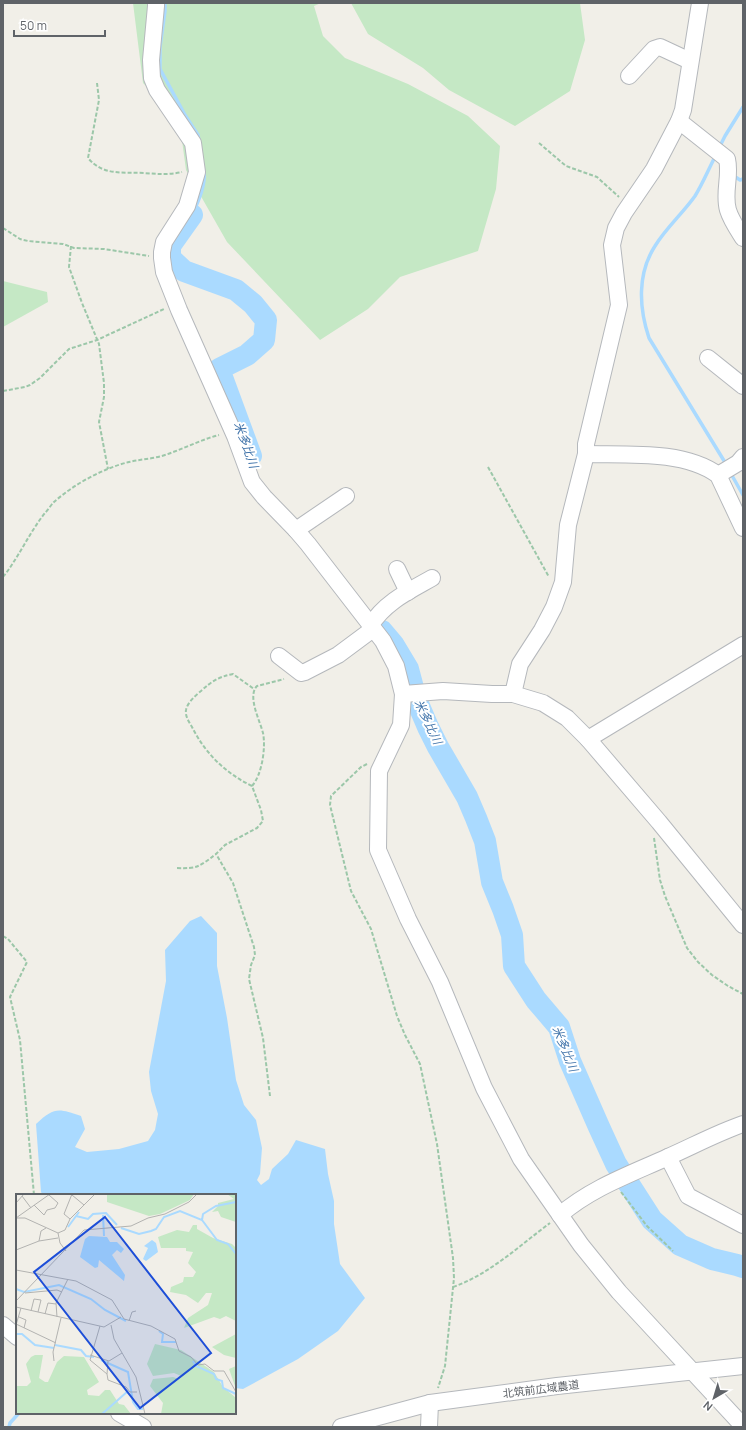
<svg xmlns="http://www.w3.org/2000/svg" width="746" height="1430" font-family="Manrope,'Noto Sans JP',sans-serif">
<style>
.green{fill:#c5e8c5}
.water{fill:#aadaff}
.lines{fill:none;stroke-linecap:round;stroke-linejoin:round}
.stream{stroke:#aadaff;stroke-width:3.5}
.river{stroke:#aadaff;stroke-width:22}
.minor-casing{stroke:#b5b8bc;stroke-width:18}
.path{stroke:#9cc7a9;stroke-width:2;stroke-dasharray:4 2;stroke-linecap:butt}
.minor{stroke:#fff;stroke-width:16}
.labels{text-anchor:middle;stroke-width:4;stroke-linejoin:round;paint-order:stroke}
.street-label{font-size:11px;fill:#5f6368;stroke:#fff}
.water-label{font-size:12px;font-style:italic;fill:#4174aa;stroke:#fff}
.inset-river{fill:none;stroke:#aadaff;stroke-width:2}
.inset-road{fill:none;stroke:#b3b3b1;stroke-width:1}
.view{fill:#1d4ed8;fill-opacity:0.15;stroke:#1d4ed8;stroke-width:2}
.inset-edge{fill:none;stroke:#5f6368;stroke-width:2}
</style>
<rect width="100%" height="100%" fill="#f1efe8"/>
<g class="green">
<polygon points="133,3 321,3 314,6 323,36 345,58 408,84 468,116 500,146 496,189 478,251 400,277 368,309 320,340 227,242 186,170 179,118 143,83"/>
<polygon points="351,3 580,3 585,40 570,91 515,126 449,90 423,68 368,34"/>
<polygon points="3,281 47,292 48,302 3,327"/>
</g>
<path class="water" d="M201,916L217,933V966L227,1018L236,1080L244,1105L256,1120L262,1148L260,1174L257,1180L261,1185L269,1179L272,1169L288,1154L296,1140L325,1149L328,1174L334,1201V1224L340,1264L365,1298L338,1331L298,1359L243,1389L235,1388V1195H43L41,1192L36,1124C54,1107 58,1108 81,1116L85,1129L75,1147L87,1152L119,1149L148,1141L155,1130L158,1114L151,1091L149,1072L166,981L165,950L190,921Z"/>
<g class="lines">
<g class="stream">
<polyline points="165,3 165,11 160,47 160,69 185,115 198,135 199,141"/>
<polyline points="719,148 725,136 743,107"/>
<path d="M716,155C709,168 703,183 695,196C683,213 666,228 655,246C637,274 639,308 649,338L726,464"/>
<polyline points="734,174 734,176 740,180 743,179"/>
<path d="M192,215C198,202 206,185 204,171"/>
<polyline points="730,472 743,495"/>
<polyline points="9,1427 10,1423 19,1413"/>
</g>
<g class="river">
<polyline points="192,215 170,246 170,258 184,271 236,290 253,304 266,320 264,340 247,355 219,369 251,456"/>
<polyline points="382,631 393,644 408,669 416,699 428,727 438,747 467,797 476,818 485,841 492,882 503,909 512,935 514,966 536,1000 559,1027 570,1061 599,1127 616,1164 652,1220 680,1245 712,1259 737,1265 743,1267"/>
</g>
<g class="minor-casing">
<g id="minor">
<polyline points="156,3 156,6 151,60 152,78 157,90 193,143 197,172 187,206 164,242 162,252 162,258 164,272 179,310 235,436 252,482 264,497 296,530 308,544 383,641 396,666 403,694 401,725 379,771 378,850 408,919 440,982 484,1088 521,1159 581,1245 619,1292 743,1426"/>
<polyline points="629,76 654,49 660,47 690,61"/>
<path d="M679,121L727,159C731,176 723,193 728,210C731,220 738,230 743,238"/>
<polyline points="708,358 743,386"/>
<path d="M586,454C627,455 684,450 718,475L743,528"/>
<polyline points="718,475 738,463 743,457"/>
<polyline points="296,530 346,496"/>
<polyline points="397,569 408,592"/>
<path d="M370,626C385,602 409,591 432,578"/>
<polyline points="279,656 301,673 305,672 338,655 373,629"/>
<polyline points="403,694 443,691 492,694 513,694 543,703 567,718 588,739 659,822 743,925"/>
<polyline points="513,694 520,664 542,630 554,607 563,582 568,525 586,454 586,444 619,305 612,245 616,228 624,213 654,169 679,121 683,110 700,3"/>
<polyline points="588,739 743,645"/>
<polyline points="668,1157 688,1196 743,1225"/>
<path d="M560,1215C591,1188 631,1174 668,1157C693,1146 717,1133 743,1124"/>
<polyline points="3,1325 17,1337"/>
<polyline points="119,1413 143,1427"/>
<polyline points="341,1427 430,1403 557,1386 743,1366"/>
<polyline points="429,1427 430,1403"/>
</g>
</g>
<g class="path">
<path d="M97,83L99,100L88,158C103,176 123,172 144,173C157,174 169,175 182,172"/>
<polyline points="539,143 566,166 597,177 619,197"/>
<polyline points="3,228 20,239 28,241 63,244 74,248 104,249 149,256"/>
<polyline points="71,246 69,267 82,303 99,344 104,383 104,397 99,422 108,469"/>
<polyline points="3,391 25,387 30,385 40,378 69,349 97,340 164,309"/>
<polyline points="488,467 549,577"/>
<path d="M3,577C19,557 29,533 45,513C48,510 51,505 54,502C74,484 104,468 129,462C141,459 153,459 165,455C183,449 200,440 219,435"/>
<polyline points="367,764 361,767 331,796 330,805 351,891 371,929 397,1016 405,1035 420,1064 437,1144 453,1258 454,1278 445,1366 438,1388"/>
<path d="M252,786C225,773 205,753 192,727C189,722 185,716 186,710C187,703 196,695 201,691C212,681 218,677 233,674L254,689"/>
<polyline points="654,838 660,880 665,896 687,948 698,962 712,975 728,986 743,994"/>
<path d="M177,868C198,869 200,866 216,854"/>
<polyline points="3,936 8,939 27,962 10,997 20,1040 34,1195"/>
<path d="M270,1096L263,1038L249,979L251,965L255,955L254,947L233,883L216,854L225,845L257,828L263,821L261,810L252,786C262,775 266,747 263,733C260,721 247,696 257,686L284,679"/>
<polyline points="621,1192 647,1226 673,1251"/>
<path d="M453,1287C490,1274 519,1246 550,1223"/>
</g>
<use href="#minor" class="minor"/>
</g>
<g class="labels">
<g class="street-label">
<text transform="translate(541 1389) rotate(-7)" y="4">北筑前広域農道</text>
</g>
<g class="water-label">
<text transform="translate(246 445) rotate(70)" y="4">米多比川</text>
<text transform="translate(428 722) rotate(65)" y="4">米多比川</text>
<text transform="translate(565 1049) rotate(68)" y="4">米多比川</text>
</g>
</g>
<g transform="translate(16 1194)">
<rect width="220" height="220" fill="#f1efe8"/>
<path d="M91,0H178L174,6L144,20L133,22L91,8ZM211,0H220V28L205,23L202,17L196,18L202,12V9L218,5ZM177,31H181V35L197,44L216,50L220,54V127L210,122L204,125L198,123L168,134L172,124L192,111L196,99H190L182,109L170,101L154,98L155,93L167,88L168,83H177L180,78L172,69L177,58L170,57V54H145L142,43L161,36L173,38ZM220,140V169V164L208,161L196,153ZM139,150L165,156L198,178L207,193L220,204V220H145L147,209L134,192L137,185L157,183L163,185L165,182L158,179L137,182L131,170ZM19,161H27L23,184L29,188H32L41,168L48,162L68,163L83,188L71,196L72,201L83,202L89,196H94L103,210L108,211L115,220H0V192H11L15,188L10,170L15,163ZM220,172V195L213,175Z" fill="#c5e8c5"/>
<path d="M73,42L91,43L94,48H101L108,55L105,59L101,56L96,61L109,81L108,87L83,66L82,73L79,74L64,63L69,45ZM136,46L140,49L142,58L130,67L127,65L132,54L128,52Z" fill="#aadaff"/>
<path class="inset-river" d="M87,21L88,42M60,22L72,25L77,20L90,19L101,31M186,26L187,20L200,12L220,8M52,33L63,18M105,34L123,40L135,37L140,35L148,23L164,17L186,26L201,46L212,50L220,60M0,95L8,98L43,91L75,105L89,116L110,127M143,137L147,140L146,148H160M0,140H6L19,151L38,154M39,151L65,156L70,162L78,163M85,166L112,178L117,208L122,215H127M177,167L180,172L198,180L200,185L206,187L207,194L220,200M86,220L112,197"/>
<path class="inset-road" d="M56,1L68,11M6,2L15,14M0,9L8,0M18,11L28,21L31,16L39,14L42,9L33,1M0,24L34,0M1,24H9L42,39L49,36L54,25L79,0M54,25L48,20L56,0M42,39L44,49L50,57M23,47L42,44M0,56L23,47L25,37L30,34M0,76L60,87L96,106L108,125L135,132L159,145L163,157L175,163L182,171L189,170L198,177H208L220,198M9,99L41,96L46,98M0,107L68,36L115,32L132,24L149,20L173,8L181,0M0,113L88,133L105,123M15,117L18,105L25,106L22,118M29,120L32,109L40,110M3,123L10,126L8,134M41,123L40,109L52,85M113,127L116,118L120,117M0,130L40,149M0,131L5,114M95,131L98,145L120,183L129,220M84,132L74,166L91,180L92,186L110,193L114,198H121M74,161L93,167L106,159M38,167L37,158L45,124M91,180L92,167"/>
<path class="view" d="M89,23L195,159L124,214L18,78Z"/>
<rect width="220" height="220" class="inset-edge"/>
</g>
<rect width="746" height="1430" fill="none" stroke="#5f6368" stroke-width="8"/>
<g transform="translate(714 1398) rotate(218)" stroke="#ffffff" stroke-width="3" paint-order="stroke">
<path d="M0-3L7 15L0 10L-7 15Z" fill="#5f6368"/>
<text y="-6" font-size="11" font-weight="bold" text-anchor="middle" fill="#5f6368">N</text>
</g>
<path d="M14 30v6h91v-6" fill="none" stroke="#5f6368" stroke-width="2"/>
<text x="20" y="30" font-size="12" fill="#5f6368" stroke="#ffffff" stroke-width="3" paint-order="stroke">50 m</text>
</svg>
